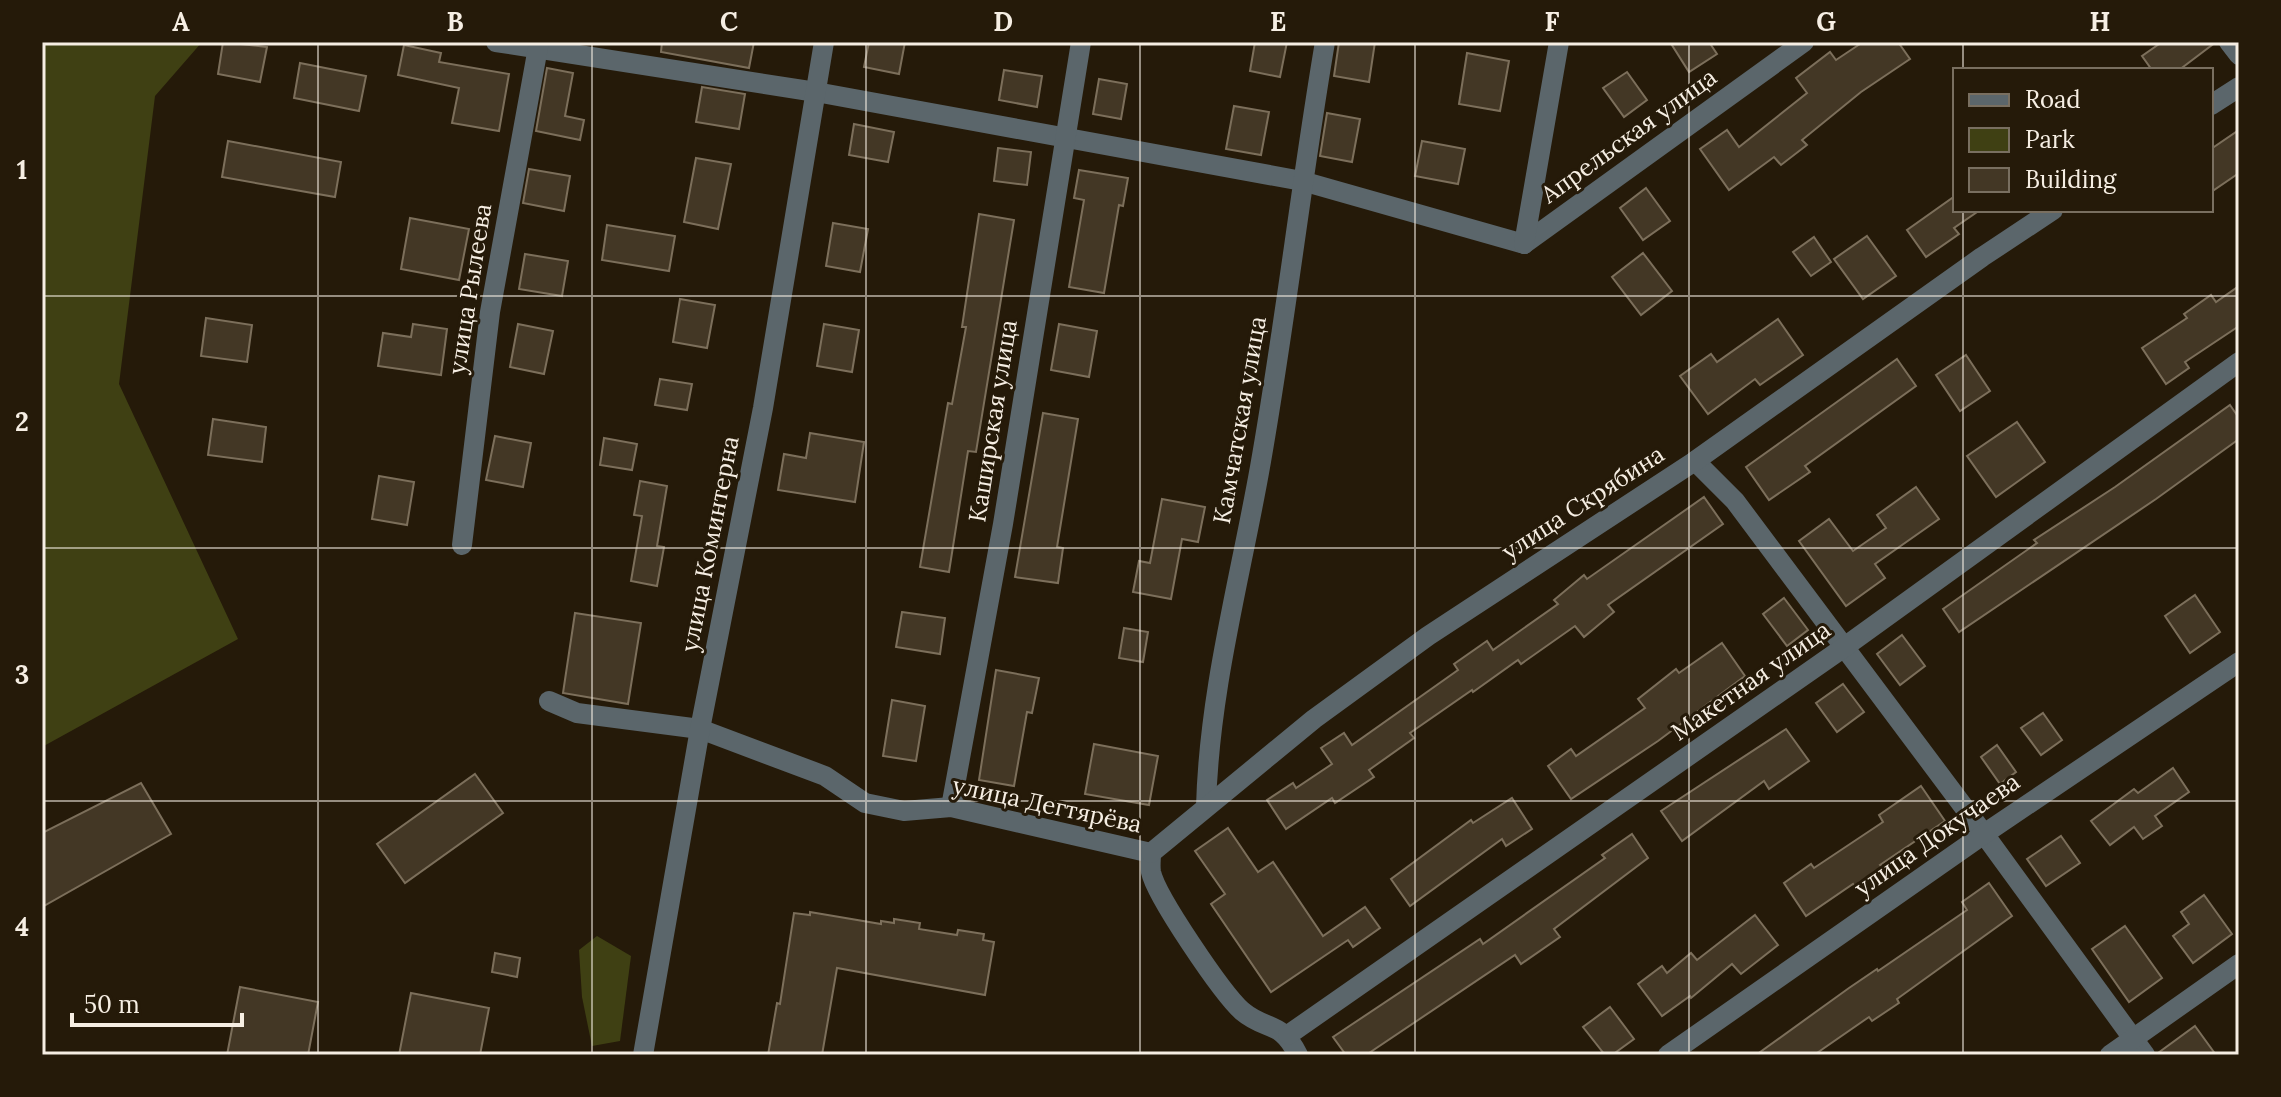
<svg xmlns="http://www.w3.org/2000/svg" width="2281" height="1097" font-family="Lora,serif">
<style>
.green{fill:#3f4013}
.building{fill:#433725;stroke:#7c6f5b;stroke-width:2}
.lines{fill:none;stroke-linecap:round;stroke-linejoin:round}
.minor{stroke:#5b666b;stroke-width:20}
.tertiary{stroke:#5b666b;stroke-width:20}
.grid{fill:none;stroke:#f6eee3;stroke-width:2;stroke-opacity:0.55}
.labels{text-anchor:middle;stroke-width:6;stroke-linejoin:round;paint-order:stroke}
.street-label{font-size:24px;fill:#f6eee3;stroke:#251a09}
.neatline{fill:none;stroke:#f6eee3;stroke-width:3}
.grid-label{font-size:26px;text-anchor:middle;font-weight:bold;fill:#f6eee3}
</style>
<rect width="100%" height="100%" fill="#251a09"/>
<g class="green">
<polygon points="42,42 202,42 155,96 119,384 238,639 42,747"/>
<polygon points="597,936 631,956 620,1041 592,1046 582,997 579,950"/>
</g>
<g class="building">
<polygon points="223,42 267,47 260,82 218,74"/>
<polygon points="662,42 754,42 749,68 661,52"/>
<polygon points="869,42 905,42 899,74 864,67"/>
<polygon points="1255,42 1287,42 1280,77 1250,71"/>
<polygon points="1339,42 1375,42 1369,82 1334,76"/>
<polygon points="1670,42 1709,42 1717,54 1689,72"/>
<polygon points="1863,42 1898,42 1910,59 1861,92 1802,140 1807,145 1781,165 1774,157 1729,190 1700,149 1727,130 1739,147 1807,93 1796,78 1830,52 1836,60"/>
<polygon points="2162,42 2216,42 2179,70 2152,70 2142,56"/>
<polygon points="404,45 441,53 439,62 509,74 499,131 452,123 459,88 398,75"/>
<polygon points="1467,53 1509,61 1500,111 1459,104"/>
<polygon points="300,63 366,76 359,111 294,98"/>
<polygon points="547,68 573,73 565,116 584,120 580,140 536,131"/>
<polygon points="1004,70 1042,76 1037,107 999,100"/>
<polygon points="1627,72 1647,100 1624,117 1603,88"/>
<polygon points="1099,79 1127,84 1121,119 1093,114"/>
<polygon points="702,87 745,94 739,129 696,122"/>
<polygon points="1234,106 1269,112 1261,155 1226,149"/>
<polygon points="1327,113 1360,119 1352,162 1320,156"/>
<polygon points="854,124 894,132 888,162 849,155"/>
<polygon points="2239,130 2239,173 2211,192 2211,149"/>
<polygon points="228,141 341,162 335,197 222,177"/>
<polygon points="1422,141 1465,149 1458,184 1415,176"/>
<polygon points="998,148 1031,152 1027,185 994,181"/>
<polygon points="696,158 731,164 718,229 684,222"/>
<polygon points="529,169 570,176 564,211 523,203"/>
<polygon points="1079,170 1128,178 1123,206 1119,205 1104,293 1069,287 1084,200 1074,198"/>
<polygon points="1646,188 1670,221 1643,240 1620,208"/>
<polygon points="1955,196 1955,210 1980,210 1954,228 1959,234 1926,257 1907,230"/>
<polygon points="979,214 1014,220 976,452 968,451 949,572 920,567 948,403 952,404 966,327 962,327"/>
<polygon points="410,218 469,229 459,280 401,269"/>
<polygon points="833,223 868,229 860,272 826,266"/>
<polygon points="607,225 675,236 669,271 602,260"/>
<polygon points="1867,236 1896,276 1863,299 1834,259"/>
<polygon points="1814,237 1831,262 1811,276 1793,252"/>
<polygon points="1643,253 1672,291 1641,315 1612,277"/>
<polygon points="525,254 568,261 562,296 519,289"/>
<polygon points="2239,286 2239,326 2185,362 2189,368 2166,384 2142,348 2187,318 2184,314 2211,295 2216,302"/>
<polygon points="680,299 715,305 707,348 673,342"/>
<polygon points="206,318 252,325 247,362 201,356"/>
<polygon points="1778,319 1803,355 1760,385 1755,379 1708,414 1680,376 1711,354 1717,362"/>
<polygon points="413,324 447,329 441,375 378,366 383,333 411,337"/>
<polygon points="518,324 553,331 544,374 510,367"/>
<polygon points="824,324 859,330 852,372 817,366"/>
<polygon points="1059,324 1097,331 1089,377 1051,370"/>
<polygon points="1966,355 1990,391 1960,411 1936,375"/>
<polygon points="1897,359 1916,386 1805,466 1810,472 1769,500 1746,467"/>
<polygon points="660,379 692,384 687,410 655,405"/>
<polygon points="2230,405 2239,418 2239,439 2156,499 1959,632 1943,609 2037,543 2034,540 2115,487"/>
<polygon points="1043,413 1078,419 1057,547 1063,548 1058,583 1015,577"/>
<polygon points="213,419 266,427 262,462 208,455"/>
<polygon points="2017,422 2045,462 1996,497 1967,456"/>
<polygon points="810,433 864,442 855,502 778,490 784,454 806,458"/>
<polygon points="495,436 531,443 523,487 486,480"/>
<polygon points="604,438 637,444 632,470 600,465"/>
<polygon points="379,476 414,482 407,525 372,519"/>
<polygon points="640,481 667,486 657,546 664,547 657,586 631,581 642,516 634,515"/>
<polygon points="1916,487 1939,519 1875,564 1885,578 1846,606 1799,541 1829,519 1853,551 1886,528 1877,515"/>
<polygon points="1704,497 1723,524 1608,605 1614,612 1584,637 1575,626 1521,664 1518,660 1473,692 1472,690 1410,733 1414,738 1369,770 1374,777 1335,803 1332,798 1286,829 1267,800 1293,783 1296,788 1332,764 1321,748 1344,733 1352,745 1458,670 1454,664 1487,641 1493,650 1558,604 1554,600 1584,575 1587,579"/>
<polygon points="1162,499 1205,507 1198,542 1182,539 1171,599 1133,592 1139,561 1150,563"/>
<polygon points="2195,595 2220,632 2190,653 2165,616"/>
<polygon points="1784,598 1808,630 1787,646 1763,614"/>
<polygon points="902,612 945,618 940,654 896,647"/>
<polygon points="575,613 641,623 628,704 563,693"/>
<polygon points="1124,628 1148,632 1143,662 1119,658"/>
<polygon points="1902,635 1925,666 1900,685 1877,654"/>
<polygon points="1722,643 1745,676 1658,741 1571,799 1548,766 1571,749 1576,756 1645,708 1638,699 1676,669 1679,673"/>
<polygon points="996,670 1039,678 1032,713 1027,712 1014,786 979,780"/>
<polygon points="1843,684 1864,712 1837,732 1816,703"/>
<polygon points="892,700 925,706 916,761 883,756"/>
<polygon points="2043,713 2062,740 2041,755 2021,728"/>
<polygon points="1786,729 1809,761 1769,789 1764,781 1682,841 1661,811"/>
<polygon points="1094,744 1158,756 1149,805 1085,794"/>
<polygon points="1997,745 2016,772 2000,784 1981,757"/>
<polygon points="2173,768 2189,792 2155,816 2162,826 2143,839 2134,827 2110,845 2091,821 2134,789 2138,793"/>
<polygon points="475,774 503,813 405,883 377,844"/>
<polygon points="141,783 171,834 42,907 42,833"/>
<polygon points="1921,786 1945,821 1880,865 1884,870 1856,889 1853,884 1806,916 1784,883 1811,864 1814,868 1883,822 1879,815"/>
<polygon points="1512,798 1532,829 1506,846 1502,839 1410,906 1391,879 1471,820 1473,823"/>
<polygon points="1228,828 1258,872 1273,862 1323,936 1365,907 1380,928 1353,947 1348,940 1271,992 1211,904 1225,894 1195,851"/>
<polygon points="1632,834 1648,858 1554,929 1560,937 1521,964 1515,955 1366,1055 1346,1055 1333,1037 1480,939 1483,944 1605,858 1602,855"/>
<polygon points="2061,836 2080,863 2046,886 2027,859"/>
<polygon points="1989,883 2012,916 1897,999 1899,1003 1872,1021 1869,1017 1814,1055 1756,1055 1849,988 1877,969 1878,971 1967,910 1962,902"/>
<polygon points="2204,895 2232,934 2193,963 2173,936 2189,924 2181,912"/>
<polygon points="810,912 881,924 881,921 894,923 894,919 920,923 919,929 957,935 958,930 984,934 983,940 994,942 985,995 837,968 822,1055 768,1055 777,1003 780,1004 794,913 810,915"/>
<polygon points="1755,915 1778,945 1741,974 1732,964 1691,998 1690,996 1662,1016 1638,984 1662,966 1667,973 1691,953 1697,960"/>
<polygon points="2125,926 2162,978 2129,1002 2092,949"/>
<polygon points="495,953 520,958 517,977 492,972"/>
<polygon points="240,987 318,1002 308,1055 227,1055"/>
<polygon points="411,993 489,1008 480,1055 399,1055"/>
<polygon points="1610,1007 1634,1039 1612,1055 1605,1055 1583,1027"/>
<polygon points="2195,1026 2216,1055 2158,1055 2158,1053"/>
</g>
<g class="lines">
<g class="minor">
<polyline points="496,42 816,92 1302,181 1524,244"/>
<polyline points="2229,42 2239,55"/>
<polyline points="2211,105 2239,87"/>
<polyline points="1524,244 1804,42"/>
<polyline points="1524,244 1559,42"/>
<polyline points="1695,461 1735,501 1984,834 2145,1055"/>
<polyline points="462,545 490,312 539,42"/>
<path d="M549,701L577,713L700,729L825,776L865,803L904,811L951,807L1151,853C1151,859 1150,866 1151,872C1156,896 1222,993 1242,1011C1267,1032 1280,1019 1298,1055"/>
<polyline points="951,807 1003,524 1081,42"/>
<path d="M1206,807C1209,691 1240,580 1260,467C1285,326 1301,183 1325,42"/>
<polyline points="1151,853 1314,719 1428,636 1695,461 1982,257 2053,210"/>
<polyline points="1288,1035 1843,648 2239,362"/>
<polyline points="1668,1055 1984,834 2239,662"/>
<polyline points="2110,1055 2239,964"/>
</g>
<polyline class="tertiary" points="643,1055 700,729 763,408 824,42"/>
</g>
<path class="grid" d="M318,42V1055M592,42V1055M866,42V1055M1140,42V1055M1415,42V1055M1689,42V1055M1963,42V70M1963,210V1055M42,296H2239M42,548H2239M42,801H2239"/>
<g class="labels">
<g class="street-label">
<text transform="translate(1629 136) rotate(-36)" y="8">Апрельская улица</text>
<text transform="translate(470 289) rotate(-81)" y="8">улица Рылеева</text>
<text transform="translate(1240 420) rotate(-80)" y="8">Камчатская улица</text>
<text transform="translate(993 421) rotate(-81)" y="8">Каширская улица</text>
<text transform="translate(1583 503) rotate(-33)" y="8">улица Скрябина</text>
<text transform="translate(710 544) rotate(-79)" y="8">улица Коминтерна</text>
<text transform="translate(1751 681) rotate(-35)" y="8">Макетная улица</text>
<text transform="translate(1047 805) rotate(12)" y="8">улица Дегтярёва</text>
<text transform="translate(1937 835) rotate(-35)" y="8">улица Докучаева</text>
</g>
</g>
<rect width="2281" height="1097" fill="none" stroke="#251a09" stroke-width="88"/>
<rect x="1953" y="68" width="260" height="144" fill="#251a09" stroke="#796f60" stroke-width="2"/>
<rect x="1969" y="94" width="40" height="12" fill="#5b666b" stroke="#796f60" stroke-width="2"/>
<text x="2025" y="108" font-size="24" fill="#f6eee3">Road</text>
<rect x="1969" y="128" width="40" height="24" fill="#3f4013" stroke="#796f60" stroke-width="2"/>
<text x="2025" y="148" font-size="24" fill="#f6eee3">Park</text>
<rect x="1969" y="168" width="40" height="24" fill="#433725" stroke="#796f60" stroke-width="2"/>
<text x="2025" y="188" font-size="24" fill="#f6eee3">Building</text>
<path d="M72 1013v12h170v-12" fill="none" stroke="#f6eee3" stroke-width="4"/>
<text x="84" y="1013" font-size="24" fill="#f6eee3" stroke="#251a09" stroke-width="6" paint-order="stroke">50 m</text>
<rect x="44" y="44" width="2193" height="1009" class="neatline"/>
<g class="grid-label">
<text x="181" y="31">A</text>
<text x="455" y="31">B</text>
<text x="729" y="31">C</text>
<text x="1003" y="31">D</text>
<text x="1278" y="31">E</text>
<text x="1552" y="31">F</text>
<text x="1826" y="31">G</text>
<text x="2100" y="31">H</text>
<text x="22" y="179">1</text>
<text x="22" y="431">2</text>
<text x="22" y="684">3</text>
<text x="22" y="936">4</text>
</g>
</svg>
